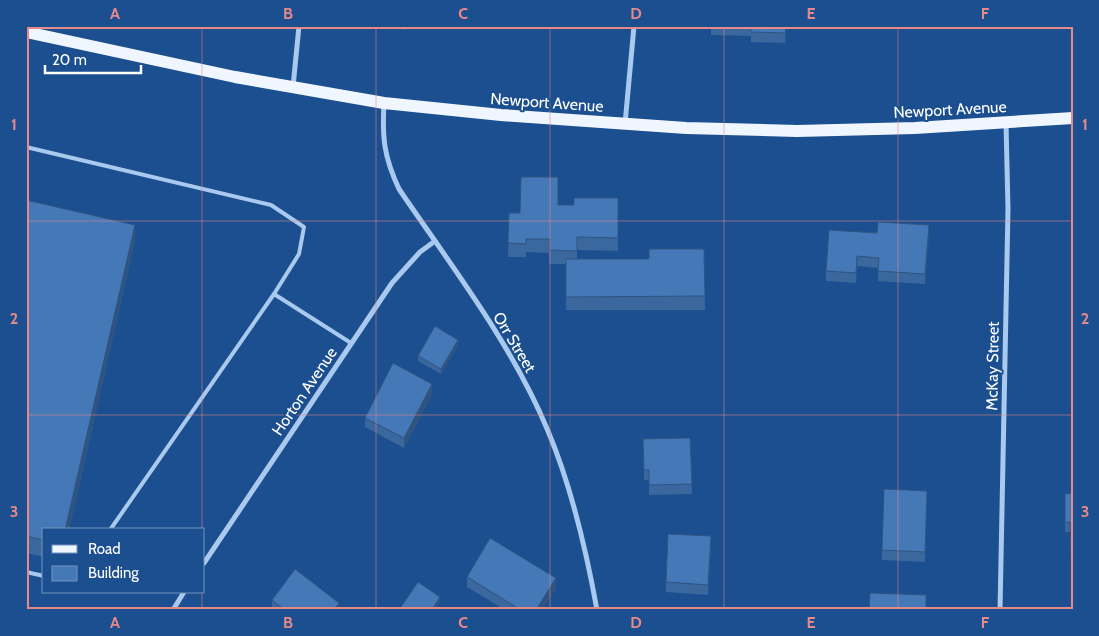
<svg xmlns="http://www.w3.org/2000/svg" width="1099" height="636" font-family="Cabin,sans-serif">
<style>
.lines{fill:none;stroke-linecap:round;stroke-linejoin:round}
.lane{stroke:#a9c9ee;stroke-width:4}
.street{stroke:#a9c9ee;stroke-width:5}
.primary{stroke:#f0f6ff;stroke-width:12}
.wall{fill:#3a679d}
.shaded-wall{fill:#305480}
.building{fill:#4478b7;stroke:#305480}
.grid{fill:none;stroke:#e88989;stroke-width:1;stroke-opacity:0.55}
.labels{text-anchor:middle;stroke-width:4;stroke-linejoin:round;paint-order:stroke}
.street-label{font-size:16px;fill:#fff;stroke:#1b4f8f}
.neatline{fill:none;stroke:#e88989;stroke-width:2}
.grid-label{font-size:16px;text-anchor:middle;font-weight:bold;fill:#e88989}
</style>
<rect width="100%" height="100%" fill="#1b4f8f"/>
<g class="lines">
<g class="lane">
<polyline points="26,147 271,205 304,227 299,254 274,294"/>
<polyline points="110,530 274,294 351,343"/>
<polyline points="26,572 44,576"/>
</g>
<g class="street">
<polyline points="293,87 299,26"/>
<path d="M384,103C382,138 384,157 399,189C452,267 512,344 548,431C572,488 586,549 597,610"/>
<polyline points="625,124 634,26"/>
<polyline points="204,563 392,283 420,252 435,241"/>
<polyline points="173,610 184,592"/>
<polyline points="1000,610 1008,209 1006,123"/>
</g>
<polyline class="primary" points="26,32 235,77 384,103 501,115 686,128 797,131 915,128 1073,118"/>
</g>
<g class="wall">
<polygon points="389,26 407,26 406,30"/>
<polygon points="711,26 786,26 785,43 751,42 751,36 711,35"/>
<polygon points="618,198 618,251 577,250 577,259 649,259 704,249 705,310 566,310 566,264 549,264 549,253 526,252 526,257 508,257 509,213 520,213 558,205 574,205"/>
<polygon points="26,200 135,241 69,530 44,530 44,557 26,553"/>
<polygon points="877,233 929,235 925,284 878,281 878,268 857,266 856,283 826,281 826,271"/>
<polygon points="1073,245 1073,296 1071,296"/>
<polygon points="458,345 441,374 418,361 418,356"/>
<polygon points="432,394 404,448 365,427 365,418"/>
<polygon points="690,438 692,494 649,495 649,480 644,480 643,439"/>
<polygon points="927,491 925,562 882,560 882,550"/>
<polygon points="1073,493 1073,560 1071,560 1070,532 1065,532 1065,494"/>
<polygon points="711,546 708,595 666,592 666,582"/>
<polygon points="467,577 556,588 542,610 505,610 467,587"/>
<polygon points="272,600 339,610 272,610"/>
</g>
<g class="shaded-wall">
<polygon points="135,225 135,241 69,530 65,530"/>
<polygon points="929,225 929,235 925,284 925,274"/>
<polygon points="458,340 458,345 441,374 441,369"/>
<polygon points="432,384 432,394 404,448 404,438"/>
<polygon points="711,536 711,546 708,595 708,585"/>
<polygon points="556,578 556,588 542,610 536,610"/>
<polygon points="440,597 440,602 435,610 432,610"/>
<polygon points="339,603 339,610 334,610"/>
</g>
<g class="building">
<polygon points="751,26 786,26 785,33 751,32"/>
<polygon points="521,177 558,177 558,205 574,205 574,198 618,198 618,238 577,237 577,251 549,250 550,239 526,239 526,244 508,243 509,213 520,213"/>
<polygon points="26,200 135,225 65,530 44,530 44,540 26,536"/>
<polygon points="878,222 929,225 925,274 878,271 879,258 857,256 856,273 826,271 829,230 877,233"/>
<polygon points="1073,245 1073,283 1071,283"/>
<polygon points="649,249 704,249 705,296 566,297 566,259 649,259"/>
<polygon points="435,326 458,340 441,369 418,356"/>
<polygon points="393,363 432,384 404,438 365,418"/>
<polygon points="690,438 692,484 649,485 649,470 644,470 643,439"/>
<polygon points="884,489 927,491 925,552 882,550"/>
<polygon points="1073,493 1073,550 1071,550 1070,522 1065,522 1065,494"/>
<polygon points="668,534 711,536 708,585 666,582"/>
<polygon points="490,538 556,578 536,610 521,610 467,577"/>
<polygon points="295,569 339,603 334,610 285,610 272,600"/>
<polygon points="418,582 440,597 432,610 405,610 401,607"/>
<polygon points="870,593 926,595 926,610 869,610"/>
</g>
<path class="grid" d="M202,26V530M376,26V610M550,26V610M724,26V610M898,26V610M26,221H1073M26,415H1073M202,592V610"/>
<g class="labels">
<g class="street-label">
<text transform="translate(547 102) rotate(4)" y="6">Newport Avenue</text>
<text transform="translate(950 109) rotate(-3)" y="6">Newport Avenue</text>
<text transform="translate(515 342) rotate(59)" y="6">Orr Street</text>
<text transform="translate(992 366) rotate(-89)" y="6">McKay Street</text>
<text transform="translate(304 391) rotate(-56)" y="6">Horton Avenue</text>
</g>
</g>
<rect width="1099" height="636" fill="none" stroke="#1b4f8f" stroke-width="55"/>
<rect x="42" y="528" width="162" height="65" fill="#1b4f8f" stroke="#7695bc"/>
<rect x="52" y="545" width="25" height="8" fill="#f0f6ff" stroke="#7695bc"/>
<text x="88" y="554" font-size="15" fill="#ffffff">Road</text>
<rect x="52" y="566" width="25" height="15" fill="#4478b7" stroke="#7695bc"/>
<text x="88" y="578" font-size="15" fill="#ffffff">Building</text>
<path d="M45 65v8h96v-8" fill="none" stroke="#ffffff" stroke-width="2.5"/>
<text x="52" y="65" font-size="15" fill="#ffffff" stroke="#1b4f8f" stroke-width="4" paint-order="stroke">20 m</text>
<rect x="28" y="28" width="1044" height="580" class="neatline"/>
<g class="grid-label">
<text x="115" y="19">A</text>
<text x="288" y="19">B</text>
<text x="463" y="19">C</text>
<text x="636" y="19">D</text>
<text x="811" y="19">E</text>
<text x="985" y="19">F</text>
<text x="14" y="130">1</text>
<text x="1085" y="130">1</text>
<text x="14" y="324">2</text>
<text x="1085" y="324">2</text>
<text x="14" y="517">3</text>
<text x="1085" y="517">3</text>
<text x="115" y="628">A</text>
<text x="288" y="628">B</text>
<text x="463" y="628">C</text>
<text x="636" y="628">D</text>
<text x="811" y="628">E</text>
<text x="985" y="628">F</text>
</g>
</svg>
